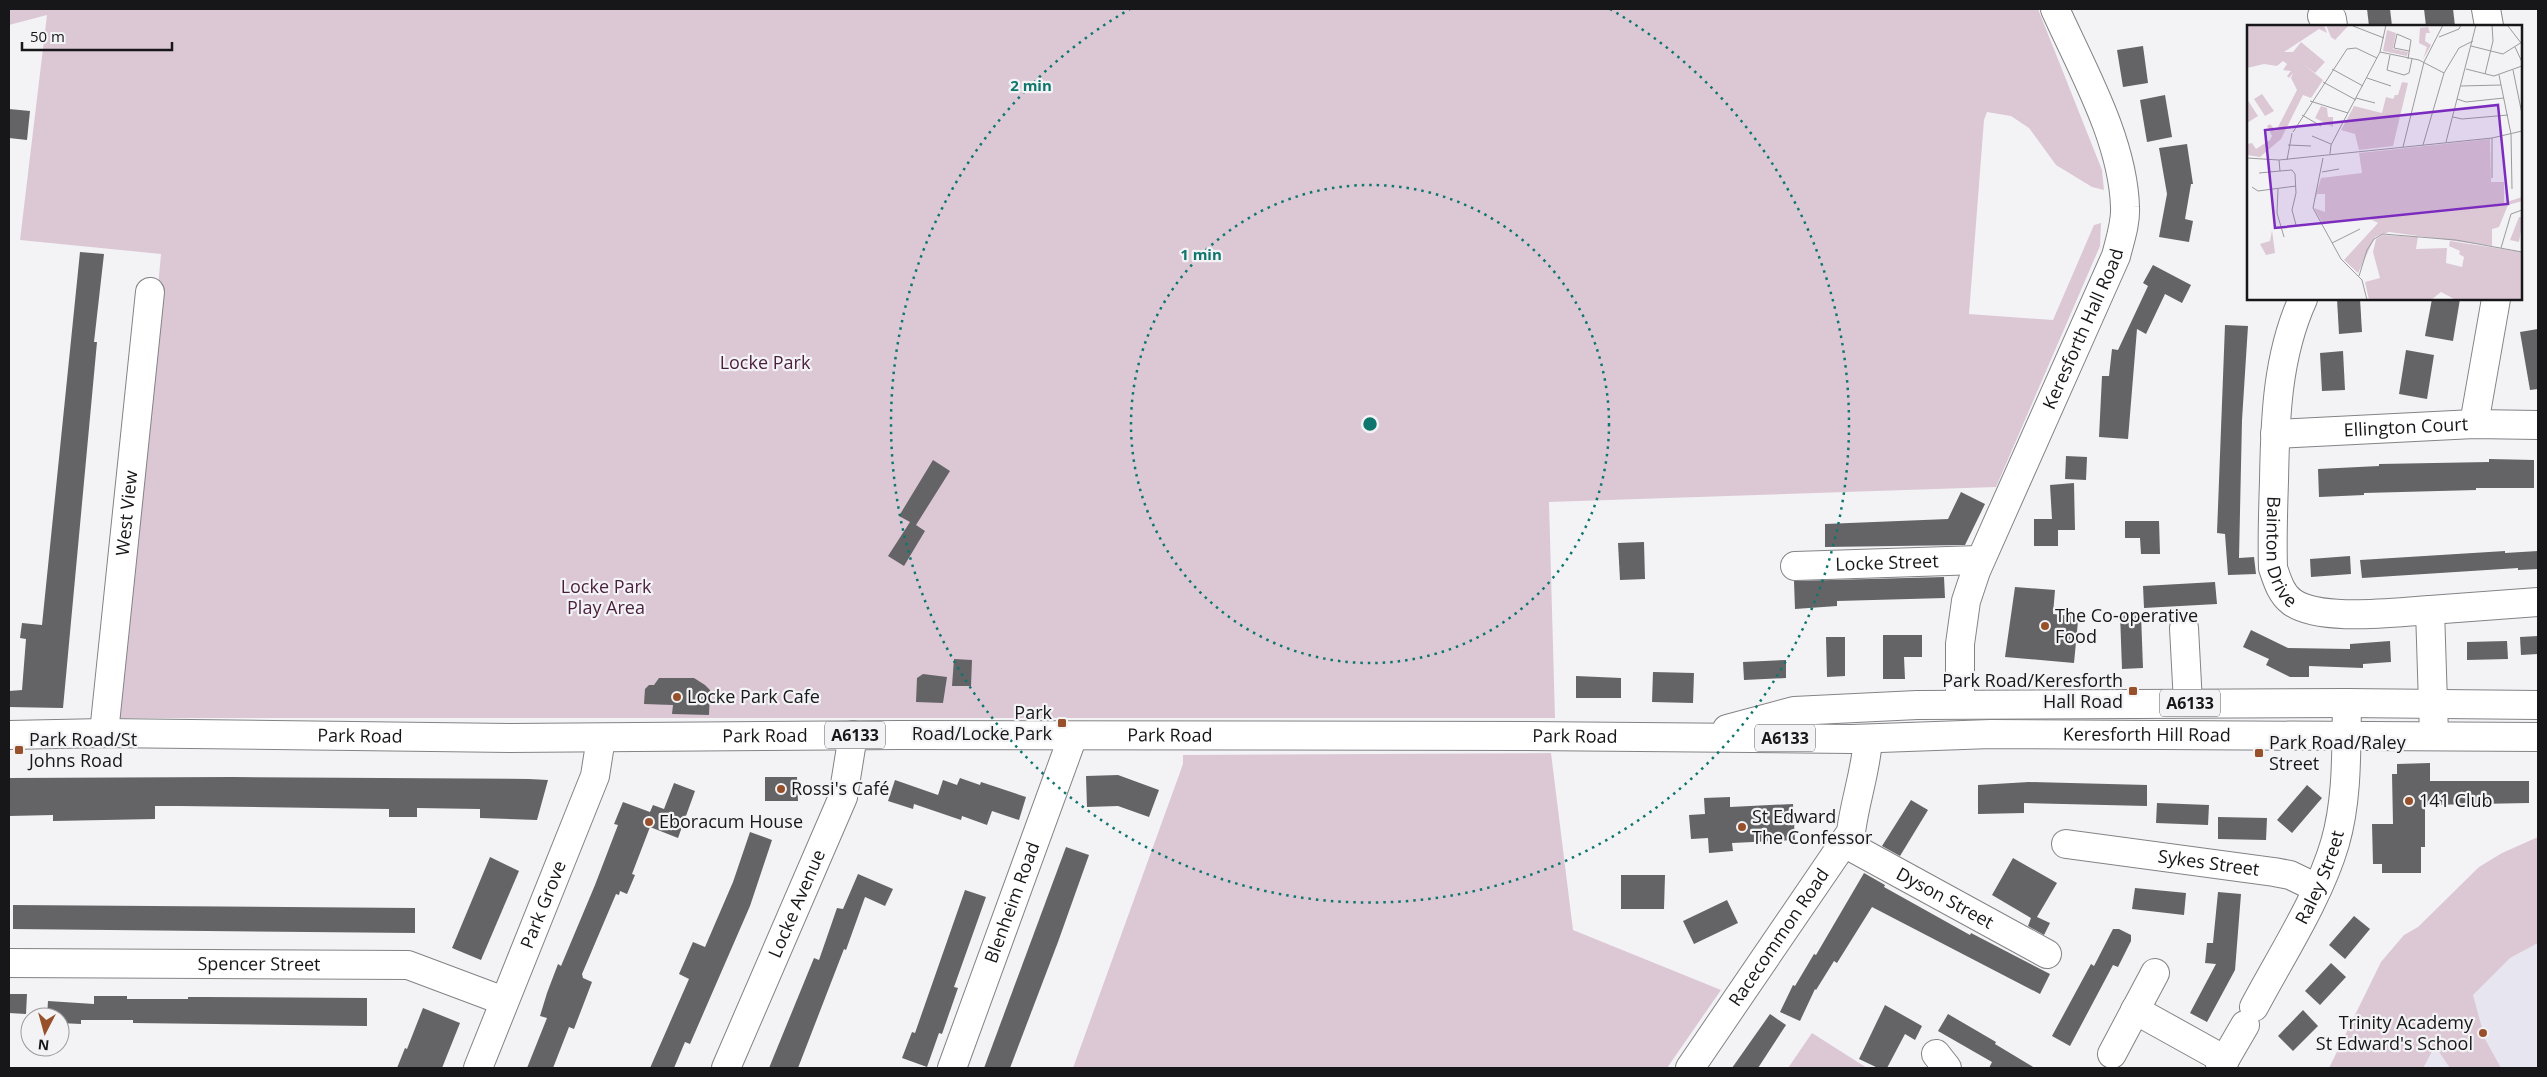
<svg xmlns="http://www.w3.org/2000/svg" width="2547" height="1077" font-family="'Open Sans',sans-serif">
<style>
.built{fill:#e7e6f0}
.green{fill:#dcc8d5}
.building{fill:#646365}
.lines{fill:none;stroke-linecap:round;stroke-linejoin:round}
.minor-casing{stroke:#838285;stroke-width:30}
.highway-casing{stroke:#838285;stroke-width:30}
.minor{stroke:#fff;stroke-width:28}
.highway{stroke:#fff;stroke-width:28}
.ring{fill:none;stroke:#0f766e;stroke-width:2.5;stroke-dasharray:2.5 5}
.poi-dot{fill:#97502a;stroke:#f3f3f6;stroke-width:2}
.labels{text-anchor:middle;stroke-width:4.5;stroke-linejoin:round;paint-order:stroke}
.shield{fill:#f3f3f6;stroke:#59585b;stroke-width:1}
.shield-label{font-size:16px;font-weight:bold;fill:#171618}
.street-label{font-size:18px;fill:#171618;stroke:#f3f3f6}
.park-label{font-size:18px;fill:#4a1f3e;stroke:#f3f3f6}
.poi-label{font-size:18px;fill:#171618;stroke:#f3f3f6;text-anchor:start}
.inset-road{fill:none;stroke:#9b9b9d;stroke-width:1}
.view{fill:#7b2cbf;fill-opacity:0.15;stroke:#7b2cbf;stroke-width:2.5}
.inset-edge{fill:none;stroke:#171618;stroke-width:2.5}
.centre{fill:#0f766e;stroke:#f3f3f6;stroke-width:2.5}
.ring-label{font-size:15px;text-anchor:middle;font-weight:bold;fill:#0f766e;stroke:#f3f3f6;stroke-width:4.5;stroke-linejoin:round;paint-order:stroke}
</style>
<rect width="100%" height="100%" fill="#f3f3f6"/>
<polygon class="built" points="2538,943 2538,1068 2410,1068 2446,998 2510,958"/>
<g class="green">
<polygon points="9,9 2038,9 2102,170 2104,190 2092,187 2056,165 2029,128 2011,116 1987,112 1984,120 1969,314 2053,320 2094,225 2101,223 2100,246 1996,487 1549,502 1555,718 118,718 161,254 20,240 47,15 9,25"/>
<polygon points="1551,753 1573,930 1721,990 1667,1068 1073,1068 1183,764 1183,755"/>
<polygon points="2538,837 2538,943 2510,958 2473,995 2485,1039 2501,1068 2450,1068 2435,1046 2423,1068 2329,1068 2381,962 2404,935 2418,927 2479,867 2502,853"/>
<polygon points="1812,1033 1867,1068 1788,1068"/>
</g>
<g class="building">
<polygon points="2367,9 2390,9 2392,26 2369,26"/>
<polygon points="2424,9 2453,9 2455,26 2426,26"/>
<polygon points="2143,46 2148,83 2123,87 2117,50"/>
<polygon points="2165,95 2172,137 2147,142 2140,100"/>
<polygon points="9,109 30,111 27,140 9,138"/>
<polygon points="2187,144 2193,184 2191,184 2185,219 2193,221 2189,242 2159,237 2167,194 2159,148"/>
<polygon points="80,252 104,254 94,342 97,342 63,708 9,707 9,691 22,690 26,639 20,638 22,623 42,625"/>
<polygon points="2153,265 2191,285 2182,303 2165,294 2146,334 2137,329 2128,439 2099,437 2102,376 2109,376 2112,349 2118,350 2148,286 2143,283"/>
<polygon points="2337,299 2360,299 2362,332 2339,334"/>
<polygon points="2432,299 2460,299 2453,341 2425,336"/>
<polygon points="2225,325 2248,326 2242,420 2239,558 2254,557 2256,574 2228,575 2225,534 2217,533"/>
<polygon points="2538,329 2538,389 2530,390 2520,332"/>
<polygon points="2406,350 2434,355 2427,399 2399,394"/>
<polygon points="2343,351 2345,390 2322,391 2320,353"/>
<polygon points="2066,456 2087,457 2086,480 2065,479"/>
<polygon points="2489,459 2534,460 2534,488 2476,488 2476,490 2364,493 2364,495 2319,497 2318,469 2379,466 2379,464 2489,462"/>
<polygon points="933,460 950,471 916,525 925,531 904,566 888,556 910,522 899,516"/>
<polygon points="2074,483 2075,530 2058,530 2058,546 2034,546 2034,519 2052,519 2050,485"/>
<polygon points="1961,492 1985,504 1965,545 1825,547 1825,524 1948,519"/>
<polygon points="2125,521 2159,521 2160,554 2141,554 2140,538 2125,538"/>
<polygon points="1644,542 1645,579 1620,580 1618,543"/>
<polygon points="2505,551 2505,553 2538,551 2538,569 2518,570 2518,568 2362,578 2360,560"/>
<polygon points="2350,556 2351,574 2311,577 2310,559"/>
<polygon points="1944,577 1945,598 1837,601 1837,606 1795,609 1794,581"/>
<polygon points="2215,582 2217,604 2144,608 2143,586"/>
<polygon points="2015,587 2055,590 2053,614 2072,616 2071,620 2078,621 2074,663 2005,657"/>
<polygon points="2120,614 2141,614 2143,668 2122,669"/>
<polygon points="2251,630 2288,648 2350,649 2350,644 2390,641 2391,662 2363,664 2363,668 2309,666 2309,677 2290,677 2266,665 2269,659 2243,647"/>
<polygon points="1883,635 1922,635 1922,657 1904,657 1905,679 1883,679"/>
<polygon points="2538,636 2538,654 2521,655 2520,637"/>
<polygon points="1826,637 1845,637 1845,676 1827,677"/>
<polygon points="2507,641 2508,659 2467,660 2467,642"/>
<polygon points="954,659 972,660 971,686 952,686"/>
<polygon points="1786,660 1786,678 1744,680 1743,662"/>
<polygon points="1653,672 1694,673 1693,703 1652,702"/>
<polygon points="923,674 947,677 943,703 916,702 917,678"/>
<polygon points="1576,676 1621,678 1621,698 1576,698"/>
<polygon points="659,678 694,678 705,685 710,690 709,715 672,714 673,705 644,704 645,689 649,685 654,685"/>
<polygon points="2430,763 2430,781 2529,781 2529,803 2425,805 2425,847 2421,847 2421,873 2382,873 2382,864 2373,864 2372,824 2393,824 2392,774 2397,774 2397,764"/>
<polygon points="1118,775 1159,790 1149,817 1118,806 1087,807 1086,776"/>
<polygon points="233,777 529,779 548,780 537,820 480,818 480,809 417,808 417,817 389,817 389,809 179,806 155,806 155,819 53,821 53,815 9,816 9,778"/>
<polygon points="765,777 797,777 798,801 765,801"/>
<polygon points="960,778 980,785 981,782 1026,797 1019,820 992,811 987,825 962,816 961,820 914,804 913,809 888,801 895,780 938,795 943,780 957,785"/>
<polygon points="2029,782 2147,785 2147,806 2024,803 2024,813 1978,814 1978,785"/>
<polygon points="674,783 695,791 678,838 650,827 632,874 635,875 627,894 620,891 619,895 616,894 582,974 583,978 592,982 574,1029 569,1027 553,1068 527,1068 547,1018 540,1016 547,993 558,964 561,966 595,885 618,825 614,824 623,802 650,812 653,805 664,809"/>
<polygon points="2307,785 2322,798 2292,833 2277,820"/>
<polygon points="1730,797 1730,807 1793,804 1795,840 1732,843 1733,851 1709,853 1708,838 1691,839 1689,815 1705,814 1704,798"/>
<polygon points="1911,800 1928,810 1900,856 1882,846"/>
<polygon points="2157,803 2209,805 2208,825 2156,823"/>
<polygon points="2218,817 2267,818 2266,840 2218,839"/>
<polygon points="750,832 772,840 750,906 690,1044 685,1042 674,1068 650,1068 689,979 679,974 693,942 705,947 733,882"/>
<polygon points="1066,847 1089,855 1058,942 1010,1068 984,1068"/>
<polygon points="490,857 519,871 481,960 452,948"/>
<polygon points="2013,858 2057,883 2037,917 2050,923 2044,935 2028,926 2031,918 1992,895"/>
<polygon points="1864,873 1885,885 1884,887 1970,935 1971,933 2050,974 2040,994 1872,907 1837,963 1834,961 1816,990 1815,989 1800,1021 1780,1012 1793,985 1795,986 1814,954 1816,955"/>
<polygon points="858,874 893,889 885,906 865,897 846,950 844,949 798,1068 769,1068 814,958 819,960 837,908 843,909"/>
<polygon points="1621,875 1665,875 1664,909 1621,909"/>
<polygon points="2135,888 2186,893 2184,915 2132,909"/>
<polygon points="965,890 986,897 954,987 958,988 942,1034 939,1033 927,1067 902,1058 912,1032 915,1033"/>
<polygon points="2218,892 2241,894 2235,970 2207,1022 2190,1013 2216,964 2205,963 2207,943 2213,943"/>
<polygon points="1727,900 1738,923 1694,944 1683,921"/>
<polygon points="13,905 415,908 415,933 13,929"/>
<polygon points="2354,916 2370,929 2345,959 2329,945"/>
<polygon points="2113,929 2119,929 2131,935 2131,941 2118,967 2113,965 2070,1046 2052,1036 2091,964 2094,966"/>
<polygon points="2331,963 2346,977 2320,1005 2305,991"/>
<polygon points="9,994 27,994 26,1014 9,1013"/>
<polygon points="94,996 127,996 127,999 188,999 188,997 203,997 367,998 367,1026 133,1023 133,1020 81,1020 81,1024 60,1023 60,1017 47,1017 48,1001 94,1004"/>
<polygon points="1885,1005 1922,1026 1915,1040 1905,1034 1887,1068 1878,1068 1859,1059"/>
<polygon points="423,1008 460,1023 442,1068 397,1068 405,1048 407,1049"/>
<polygon points="2303,1010 2318,1026 2293,1051 2278,1036"/>
<polygon points="1770,1014 1786,1025 1758,1068 1732,1068"/>
<polygon points="1948,1014 1996,1042 1995,1044 2035,1068 1989,1068 1992,1062 1938,1031"/>
</g>
<g class="lines">
<g class="minor-casing">
<g id="minor">
<polyline points="2486,9 2489,26"/>
<polyline points="2322,16 2332,19 2333,26"/>
<path id="s1" d="M2303,299C2277,356 2275,419 2274,481C2273,510 2272,539 2273,568C2277,580 2281,594 2292,602C2320,622 2394,612 2430,610L2434,735"/>
<polyline points="2474,424 2496,299"/>
<path id="s2" d="M2275,434L2474,424L2538,425"/>
<path id="s3" d="M1795,566L1979,560"/>
<polyline points="2430,610 2538,602"/>
<polyline points="2184,628 2188,703"/>
<path id="s4" d="M1960,704V644L1966,601L1976,571L2116,256C2120,240 2126,223 2125,207C2123,140 2082,69 2055,9"/>
<path id="s5" d="M104,733L150,292"/>
<path id="s6" d="M1844,843L2047,954"/>
<path id="s7" d="M2066,844L2274,872L2290,875L2317,888"/>
<path id="s8" d="M9,963L408,965L504,1001"/>
<path id="s9" d="M2254,1007C2281,956 2319,898 2335,843C2348,798 2346,749 2347,703"/>
<polyline points="2135,1010 2225,1060"/>
<polyline points="1936,1054 1947,1068"/>
<polyline points="2112,1054 2155,973"/>
<path id="s10" d="M478,1068L595,776L601,738"/>
<path id="s11" d="M726,1068L843,797L853,735"/>
<path id="s12" d="M952,1068L1073,736"/>
<path id="s13" d="M1690,1068L1851,832C1855,800 1866,771 1868,739"/>
<polyline points="2220,1068 2245,1025"/>
</g>
</g>
<g class="highway-casing">
<g id="highway">
<polyline points="1727,729 1794,711 1917,705 2347,703 2538,705"/>
<path id="s14" d="M9,735L104,733L510,738L901,735L1527,736L1852,739L1991,734L2538,737"/>
</g>
</g>
<use href="#minor" class="minor"/>
<use href="#highway" class="highway"/>
</g>
<g class="ring">
<circle cx="1370" cy="424" r="239"/>
<path d="M1610 9A479 479 0 1 1 1130 9"/>
</g>
<g class="poi-dot">
<circle cx="2045" cy="626" r="5"/>
<rect x="2128" y="686" width="10" height="10" rx="2.5"/>
<circle cx="677" cy="697" r="5"/>
<rect x="1057" y="718" width="10" height="10" rx="2.5"/>
<rect x="14" y="745" width="10" height="10" rx="2.5"/>
<rect x="2254" y="748" width="10" height="10" rx="2.5"/>
<circle cx="781" cy="789" r="5"/>
<circle cx="2409" cy="801" r="5"/>
<circle cx="649" cy="822" r="5"/>
<circle cx="1742" cy="827" r="5"/>
<circle cx="2483" cy="1033" r="5"/>
</g>
<g class="labels">
<g class="shield">
<rect x="2160" y="689.5" width="60" height="27" rx="4"/>
<rect x="825" y="721.5" width="60" height="27" rx="4"/>
<rect x="1755" y="724.5" width="60" height="27" rx="4"/>
</g>
<g class="shield-label">
<text x="2190" y="709">A6133</text>
<text x="855" y="741">A6133</text>
<text x="1785" y="744">A6133</text>
</g>
<g class="street-label">
<text dy="6" stroke="none"><textPath href="#s4" startOffset="400">Keresforth Hall Road</textPath></text>
<text dy="6" stroke="none"><textPath href="#s2" startOffset="131">Ellington Court</textPath></text>
<text dy="6" stroke="none"><textPath href="#s5" startOffset="221">West View</textPath></text>
<text dy="6" stroke="none"><textPath href="#s1" startOffset="258">Bainton Drive</textPath></text>
<text dy="6" stroke="none"><textPath href="#s3" startOffset="92">Locke Street</textPath></text>
<text dy="6" stroke="none"><textPath href="#s14" startOffset="2138">Keresforth Hill Road</textPath></text>
<text dy="6" stroke="none"><textPath href="#s14" startOffset="351">Park Road</textPath></text>
<text dy="6" stroke="none"><textPath href="#s14" startOffset="756">Park Road</textPath></text>
<text dy="6" stroke="none"><textPath href="#s14" startOffset="1161">Park Road</textPath></text>
<text dy="6" stroke="none"><textPath href="#s14" startOffset="1566">Park Road</textPath></text>
<text dy="6" stroke="none"><textPath href="#s7" startOffset="144">Sykes Street</textPath></text>
<text dy="6" stroke="none"><textPath href="#s9" startOffset="146">Raley Street</textPath></text>
<text dy="6" stroke="none"><textPath href="#s6" startOffset="115">Dyson Street</textPath></text>
<text dy="6" stroke="none"><textPath href="#s12" startOffset="176">Blenheim Road</textPath></text>
<text dy="6" stroke="none"><textPath href="#s10" startOffset="176">Park Grove</textPath></text>
<text dy="6" stroke="none"><textPath href="#s11" startOffset="179">Locke Avenue</textPath></text>
<text dy="6" stroke="none"><textPath href="#s13" startOffset="158">Racecommon Road</textPath></text>
<text dy="6" stroke="none"><textPath href="#s8" startOffset="250">Spencer Street</textPath></text>
</g>
<g class="park-label">
<text x="765" y="369">Locke Park</text>
<text x="606" y="593">Locke Park<tspan x="606" dy="21">Play Area</tspan></text>
</g>
<g class="poi-label">
<text x="2055" y="622">The Co-operative<tspan x="2055" dy="21">Food</tspan></text>
<text x="2123" y="687" text-anchor="end">Park Road/Keresforth<tspan x="2123" dy="21">Hall Road</tspan></text>
<text x="687" y="703">Locke Park Cafe</text>
<text x="1052" y="719" text-anchor="end">Park<tspan x="1052" dy="21">Road/Locke Park</tspan></text>
<text x="29" y="746">Park Road/St<tspan x="29" dy="21">Johns Road</tspan></text>
<text x="2269" y="749">Park Road/Raley<tspan x="2269" dy="21">Street</tspan></text>
<text x="791" y="795">Rossi's Café</text>
<text x="2419" y="807">141 Club</text>
<text x="1752" y="823">St Edward<tspan x="1752" dy="21">The Confessor</tspan></text>
<text x="659" y="828">Eboracum House</text>
<text x="2473" y="1029" text-anchor="end">Trinity Academy<tspan x="2473" dy="21">St Edward's School</tspan></text>
</g>
</g>
<g transform="translate(2247 25)">
<rect width="275" height="275" fill="#f3f3f6"/>
<path d="M0,0H77L80,8L72,4L37,27H46L54,17L78,37L68,48L56,39L76,55L64,73L56,70L34,114L13,132L0,130V119L5,118L9,124L23,115L25,111L20,101L23,99L29,106L50,65L44,53L46,48L42,53L40,51L44,46L36,45L40,39L36,36L30,41L17,39L0,43ZM79,0H102L88,15L84,12ZM181,2L183,8H179L178,16L184,20L176,34L180,22L172,18L173,3ZM140,5L149,8L146,24L161,27L160,31L136,26ZM155,57L161,58L146,121L112,125L108,109L94,105L107,81L135,88L139,72L146,74L148,70H151ZM15,69L27,86L18,91L7,74ZM0,74L11,91L0,98ZM74,81L80,83L81,92H86V102L68,93ZM243,114L244,157H257V178L275,172V176L261,180L252,202L245,204V221L142,207L128,212L111,248L97,235L131,198L121,193L76,199L67,183L78,187V169H70L67,176L74,153L115,148L112,128ZM272,192H275V199L272,217L263,215ZM25,205L28,228L19,230L13,219L23,216ZM136,210L171,212L169,224L200,223L199,238L215,242L217,232L212,229L213,226L202,221L203,216L275,227V275H209L194,267L184,275H122L118,257L133,253L126,227L129,214Z" fill="#dcc8d5"/>
<path class="inset-road" d="M106,1L137,13M261,1L274,18M192,12L212,4L214,0M224,21L256,29L275,17M268,22L275,37M133,27L172,35L197,48M143,30L140,45L157,50L162,48L165,34M161,34L164,15L150,9L147,23L162,26M85,44L116,61M219,44L247,51L275,41M266,45L275,89M238,49L246,16L245,0M252,50L264,109L265,164M120,53L144,61M76,57L109,75M214,61L254,60M109,73L128,78M210,74L219,77L257,73M63,76L101,88M55,90L74,101M206,92L215,94L261,90M46,107L100,24L109,23L130,33M65,111L84,119M245,113V153M199,117L229,0M41,120L64,121M176,120L197,48L212,23L226,16M156,122L177,37L196,0M83,129L84,120L133,27L139,0M0,133L32,135L245,113L275,106M76,133L66,183L94,234L115,255L120,275M32,135L33,146L45,145L48,149L49,168L45,185L49,200M40,135L45,108M75,147L92,144M12,148L33,146M5,162L11,166L49,161M31,164L30,188L37,212M85,218L113,204M254,223L264,189L275,185M112,251L120,225L127,214L136,209L209,215L275,227"/>
<path class="view" d="M251,80L261,179L28,203L18,105Z"/>
<rect width="275" height="275" class="inset-edge"/>
</g>
<circle cx="1370" cy="424" r="8" class="centre"/>
<g class="ring-label">
<text x="1031" y="91">2 min</text>
<text x="1201" y="260">1 min</text>
</g>
<rect width="2547" height="1077" fill="none" stroke="#171618" stroke-width="20"/>
<g transform="translate(45 1032) rotate(186)"><circle r="24" fill="#f3f3f6" stroke="#9b9b9d"/>
<path d="M0-4L9 19L0 12L-9 19Z" fill="#97502a"/>
<text y="-8" font-size="14" font-weight="bold" text-anchor="middle" fill="#171618">N</text>
</g>
<path d="M22 42v8h150v-8" fill="none" stroke="#171618" stroke-width="2.5"/>
<text x="30" y="42" font-size="15" fill="#171618" stroke="#f3f3f6" stroke-width="4" paint-order="stroke">50 m</text>
</svg>
